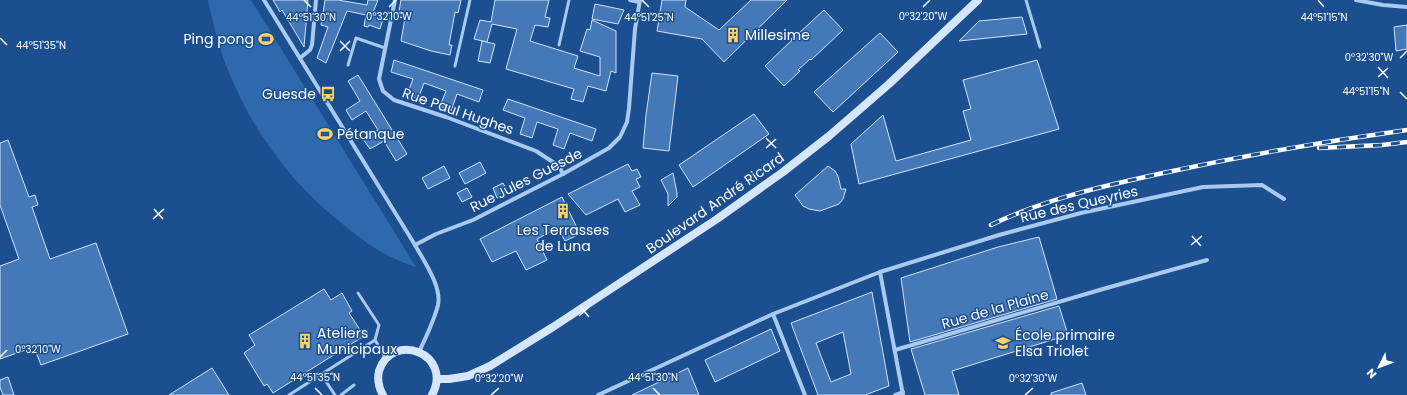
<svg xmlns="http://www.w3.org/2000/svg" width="1407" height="395" font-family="Poppins,sans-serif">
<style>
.green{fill:#2e69ad}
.building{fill:#4478b7;stroke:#cfe3fa;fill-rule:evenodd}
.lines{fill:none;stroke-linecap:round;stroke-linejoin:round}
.lane{stroke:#a9c9ee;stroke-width:3}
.street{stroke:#a9c9ee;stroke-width:4}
.secondary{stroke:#d6e6fa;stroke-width:8}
.rail-casing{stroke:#fff;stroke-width:4.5}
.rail{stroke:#1b4f8f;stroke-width:3;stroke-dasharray:9;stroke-linecap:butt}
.ticks{fill:none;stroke:#fff;stroke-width:1.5}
.labels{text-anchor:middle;stroke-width:3;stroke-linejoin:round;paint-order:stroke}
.poi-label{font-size:14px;fill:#fff;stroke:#1b4f8f;text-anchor:start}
.street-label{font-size:14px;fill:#fff;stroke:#1b4f8f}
.ticks-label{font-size:10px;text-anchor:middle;fill:#fff;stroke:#1b4f8f;stroke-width:3;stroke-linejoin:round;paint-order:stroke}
</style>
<rect width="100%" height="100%" fill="#1b4f8f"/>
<path class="green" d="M208,0H251L416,267C407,264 399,261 391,257C374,249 359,237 345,226C292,185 253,132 228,70C219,48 213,24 208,0Z"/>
<g class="building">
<polygon points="273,0 308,0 304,47 282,10 280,12"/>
<polygon points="325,0 338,0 367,5 368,0 378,0 372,15 383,19 380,29 369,25 368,27 364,26 366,15 347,11 326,63 317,58 328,27 321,25"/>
<polygon points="401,0 461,0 458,13 455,12 449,45 452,45 450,55 431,51 401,41 405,18 398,17"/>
<polygon points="495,0 549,0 545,17 550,18 548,27 535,25 530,41 578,56 574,68 600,76 600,57 580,51 587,29 590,30 592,20 616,31 616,73 611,71 606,91 588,86 583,102 571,99 574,89 506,69 517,29 492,24 487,42 474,39 480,20 491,22"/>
<polygon points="662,0 686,0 685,7 719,30 751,0 787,0 724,62 702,39 657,31"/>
<polygon points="595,4 624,10 618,24 592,19"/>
<polygon points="824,10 843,30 811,60 810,59 798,70 800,71 784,86 765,66 792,40 791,39 797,33 798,34"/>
<polygon points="1022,17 1027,34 959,41 979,21"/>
<polygon points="1407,25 1407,49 1396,51 1394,27"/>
<polygon points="880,33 898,52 833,112 814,92"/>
<polygon points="482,41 495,44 490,63 478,61"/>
<polygon points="394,60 483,90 479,102 457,94 451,111 440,106 446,91 424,83 418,99 407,95 413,79 391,72"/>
<polygon points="1037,60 1059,129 859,184 851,144 883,115 896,161 971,140 963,111 971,109 963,80"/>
<polygon points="652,73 678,76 669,151 643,148 646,115"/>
<polygon points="358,75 407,154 396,161 384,141 370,149 363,139 378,130 366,111 352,120 346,110 360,101 348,81"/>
<polygon points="508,99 596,129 592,141 570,133 564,149 553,145 558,129 537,122 532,138 520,134 525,118 503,110"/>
<polygon points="754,114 769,134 693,187 679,165"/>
<polygon points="8,140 29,197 35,195 38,205 32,207 50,259 96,243 128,334 41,365 34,347 0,359 0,266 19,259 0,205 0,143"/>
<polygon points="480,162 486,173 465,184 459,173"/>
<polygon points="628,164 632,171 637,169 641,177 636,179 640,187 632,191 640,205 625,212 618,199 586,215 568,194"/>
<polygon points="444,166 450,178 428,189 422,178"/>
<polygon points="828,166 835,171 838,176 841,189 846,189 843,199 839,204 820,211 809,209 803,206 795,195"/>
<polygon points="673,173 677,193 677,197 668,206 668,194 661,180"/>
<polygon points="503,183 508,192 497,198 493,188"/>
<polygon points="467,188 472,197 462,202 457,193"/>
<polygon points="562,197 580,234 565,241 558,228 537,239 547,260 526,270 516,251 492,262 480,239"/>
<polygon points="1039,237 1057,299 910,342 901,278 998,247"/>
<polygon points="324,289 331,300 342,293 352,311 349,313 364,336 273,393 267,384 264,386 244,353 255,345 249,335"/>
<path d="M872,292L889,386L865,395H818L791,323ZM843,332L851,374L831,382L816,343Z"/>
<polygon points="1059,306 1068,335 952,371 959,395 925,395 911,349"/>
<polygon points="771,329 780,351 715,382 705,360"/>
<polygon points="212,368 229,395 169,395"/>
<polygon points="688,368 699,395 632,395 657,383"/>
<polygon points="8,377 14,395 3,395 0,387 0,380"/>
<polygon points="1082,383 1086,395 1051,395 1051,393"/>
</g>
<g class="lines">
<g class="lane">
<polyline points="1026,0 1040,47"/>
<polyline points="559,45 569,0"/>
<polyline points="348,65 356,38 385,48"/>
<polyline points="455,66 470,0"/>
<polyline points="358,293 379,325 375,340"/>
<polyline points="321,374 335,395"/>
<polyline points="289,395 375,340 385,357"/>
<polyline points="341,395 354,385"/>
</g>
<g class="street">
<path d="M264,0L415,245C424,261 442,287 438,305C434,321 426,337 419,352"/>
<polyline points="395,0 379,79 383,91 394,100 446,117 536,151 559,166 563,174"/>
<polyline points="630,0 639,2"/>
<polyline points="1356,0 1383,5 1407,7"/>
<polyline points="300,58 310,50 312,45 316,0"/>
<polyline points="415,245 436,234 473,220 563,174 609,148 620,137 627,122 629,108 635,29 640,0"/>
<polyline points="880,272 903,395"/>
<polyline points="773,314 805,395"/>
<polyline points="895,350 1103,289 1207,260"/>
<polyline points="598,395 773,314 880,272 999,235 1081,213 1203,187 1262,185 1284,199"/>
<polyline points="895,395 903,392"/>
</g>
<g class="secondary">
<polyline points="437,379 449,379 468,376 490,366 553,327 717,219 783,172 829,136 889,84 978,0"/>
<path d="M383,395C379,388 377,380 379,371C392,330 454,354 432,395"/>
</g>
<g class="rail-casing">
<g id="rail">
<polyline points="1319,148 1382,145 1407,142"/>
<path d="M991,225C1047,198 1108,185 1168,172C1247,155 1327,141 1407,130"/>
</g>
</g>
<use href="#rail" class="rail"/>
</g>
<path class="ticks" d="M304,0L311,7M642,0L649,7M1318,0L1324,7M389,7L396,0M923,7L930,0M0,38L7,45M340,41L350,51M340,51L350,41M1400,58L1407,51M1378,67L1388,78M1378,77L1388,68M1400,92L1407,99M766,138L776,148M766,148L776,139M154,209L163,219M153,219L164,209M1192,236L1201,246M1191,245L1202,236M580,306L589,317M579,316L589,307M0,357L7,350M315,388L322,395M653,388L660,395M491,395L499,388M1025,395L1033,388"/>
<defs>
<g id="building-bare" transform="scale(1.2)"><path d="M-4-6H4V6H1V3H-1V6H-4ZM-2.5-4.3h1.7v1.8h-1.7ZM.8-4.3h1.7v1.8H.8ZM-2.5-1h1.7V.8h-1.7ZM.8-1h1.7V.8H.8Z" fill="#ffd166" stroke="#1b4f8f" stroke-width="2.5" paint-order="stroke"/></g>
<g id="stadium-bare" transform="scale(1.2)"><path d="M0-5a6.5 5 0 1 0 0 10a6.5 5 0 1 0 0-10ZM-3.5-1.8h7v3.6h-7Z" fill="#ffd166" stroke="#1b4f8f" stroke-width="2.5" paint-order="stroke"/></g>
<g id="bus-bare" transform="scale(1.2)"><path d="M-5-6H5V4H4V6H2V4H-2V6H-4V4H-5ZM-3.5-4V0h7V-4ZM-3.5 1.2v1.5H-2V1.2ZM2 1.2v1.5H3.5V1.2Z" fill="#ffd166" stroke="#1b4f8f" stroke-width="2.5" paint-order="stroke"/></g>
<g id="school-bare" transform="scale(1.2)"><path d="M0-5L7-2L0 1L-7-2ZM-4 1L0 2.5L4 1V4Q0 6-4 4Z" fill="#ffd166" stroke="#1b4f8f" stroke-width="2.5" paint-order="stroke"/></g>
</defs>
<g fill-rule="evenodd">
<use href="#building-bare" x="733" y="35"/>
<use href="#stadium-bare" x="266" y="39"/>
<use href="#bus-bare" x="328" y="94"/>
<use href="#stadium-bare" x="325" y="134"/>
<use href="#building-bare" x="563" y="211"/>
<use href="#building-bare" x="305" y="341"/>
<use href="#school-bare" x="1003" y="343"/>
</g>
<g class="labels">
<g class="poi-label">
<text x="745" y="40">Millesime</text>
<text x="254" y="44" text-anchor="end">Ping pong</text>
<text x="316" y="99" text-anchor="end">Guesde</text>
<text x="337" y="139">Pétanque</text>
<text x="563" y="235" text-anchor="middle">Les Terrasses<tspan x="563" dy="16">de Luna</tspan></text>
<text x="317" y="338">Ateliers<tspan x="317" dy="16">Municipaux</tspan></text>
<text x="1015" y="340">École primaire<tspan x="1015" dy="16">Elsa Triolet</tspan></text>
</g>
<g class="street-label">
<text transform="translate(458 111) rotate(19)" y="5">Rue Paul Hughes</text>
<text transform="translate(526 180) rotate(-27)" y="5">Rue Jules Guesde</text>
<text transform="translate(715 203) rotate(-35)" y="5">Boulevard André Ricard</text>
<text transform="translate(1079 204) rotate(-13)" y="5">Rue des Queyries</text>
<text transform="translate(995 309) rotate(-16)" y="5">Rue de la Plaine</text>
</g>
</g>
<g class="ticks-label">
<text x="389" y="20">0°32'10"W</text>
<text x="923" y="20">0°32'20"W</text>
<text x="649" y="21">44°51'25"N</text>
<text x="311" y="21">44°51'30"N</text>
<text x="1324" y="21">44°51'15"N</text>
<text x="41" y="49">44°51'35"N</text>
<text x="1369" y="61">0°32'30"W</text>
<text x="1366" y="95">44°51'15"N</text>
<text x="38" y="353">0°32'10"W</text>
<text x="315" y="381">44°51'35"N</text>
<text x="653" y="381">44°51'30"N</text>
<text x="499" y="382">0°32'20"W</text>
<text x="1033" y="382">0°32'30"W</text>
</g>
<g transform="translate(1379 367) rotate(228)" stroke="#1b4f8f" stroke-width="3" paint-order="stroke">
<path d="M0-3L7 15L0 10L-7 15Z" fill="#ffffff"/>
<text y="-6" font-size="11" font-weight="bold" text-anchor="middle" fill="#ffffff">N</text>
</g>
</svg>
